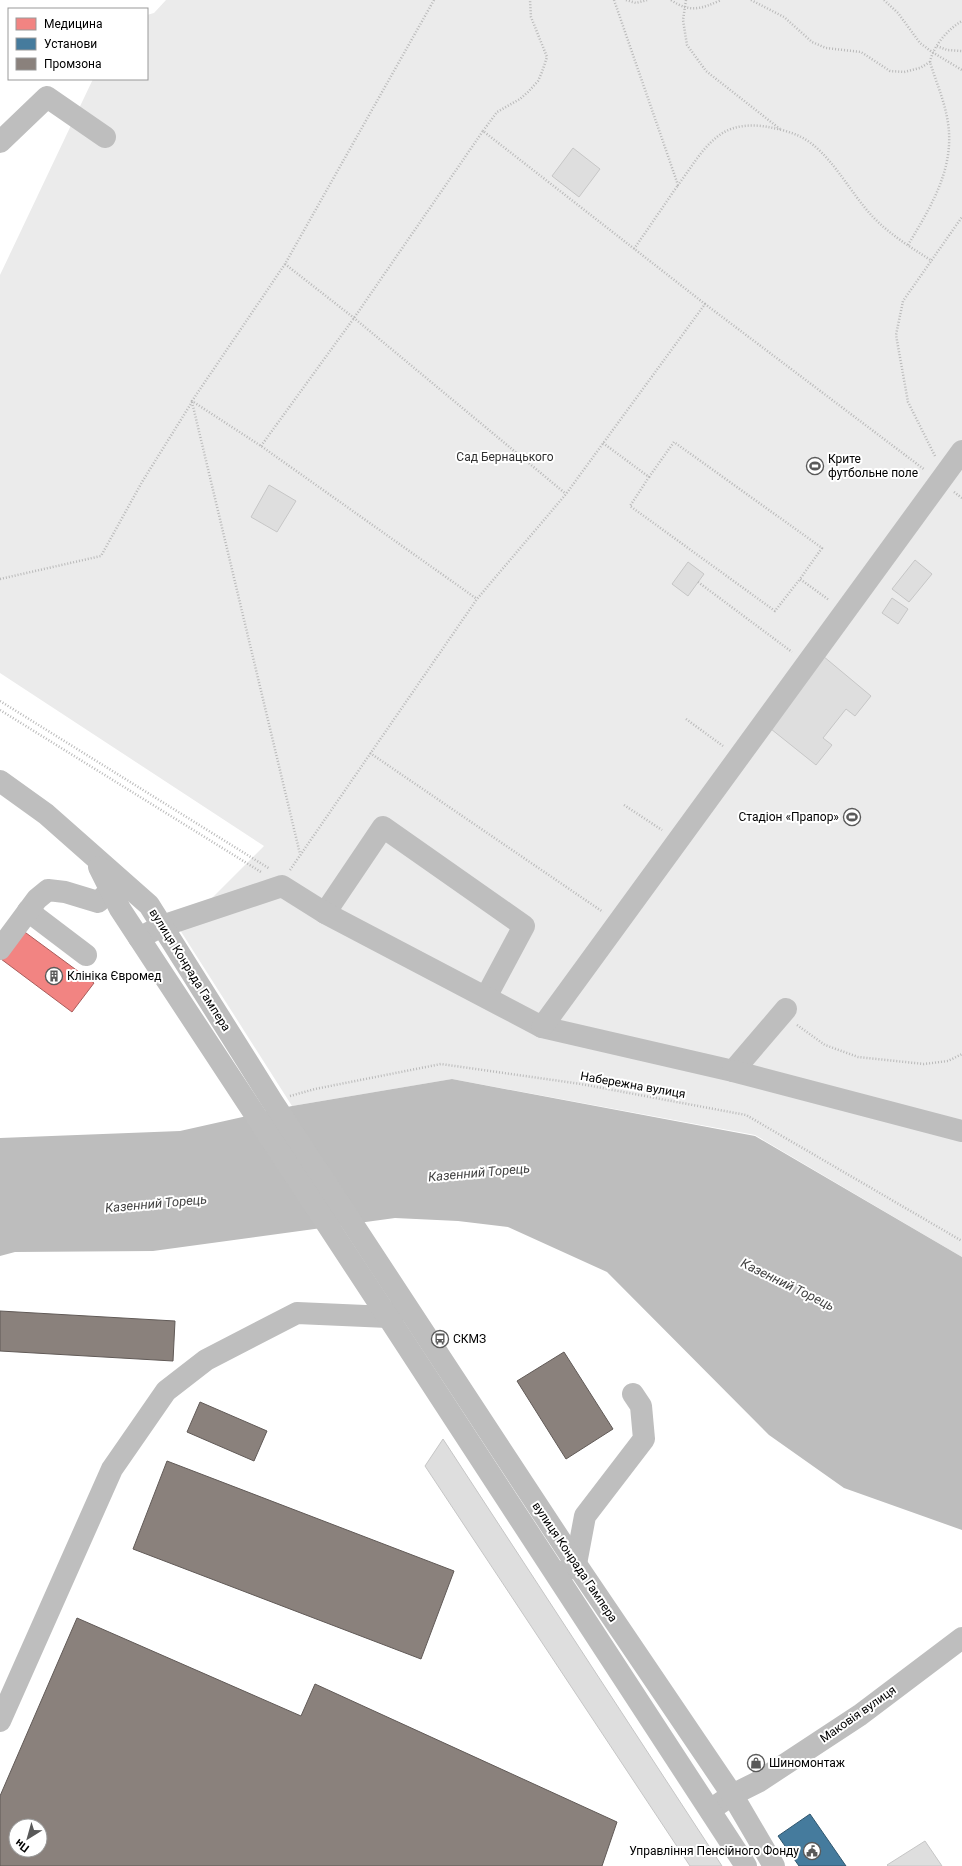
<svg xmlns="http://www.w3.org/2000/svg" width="962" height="1866" font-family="Roboto,sans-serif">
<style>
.green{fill:#ebebeb}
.water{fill:#bdbdbd}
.health{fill:#f28482;stroke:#a95c5b}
.public{fill:#457b9d;stroke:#30566e}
.industry{fill:#8a817c;stroke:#615a57;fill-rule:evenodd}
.building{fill:#dedede;stroke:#c6c6c6}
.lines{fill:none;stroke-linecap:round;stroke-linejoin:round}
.path{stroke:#b9b9b9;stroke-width:2.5;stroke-dasharray:1 2;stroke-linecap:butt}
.minor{stroke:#bebebe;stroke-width:22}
.major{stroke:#bebebe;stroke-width:22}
.labels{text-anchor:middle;stroke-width:4;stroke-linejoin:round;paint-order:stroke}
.park-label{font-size:12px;fill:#313131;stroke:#fff}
.poi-label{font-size:12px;fill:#000;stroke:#fff;text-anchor:start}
.street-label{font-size:12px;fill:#000;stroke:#fff}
.water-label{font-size:13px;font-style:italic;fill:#424242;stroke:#fff}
</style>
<rect width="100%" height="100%" fill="#fff"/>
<polygon class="green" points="166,0 962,0 962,1257 755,1135 452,1079 292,1106 180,930 264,846 0,673 0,275 93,79 147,79 147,15 154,13"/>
<polygon class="water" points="452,1079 755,1136 962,1257 962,1530 844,1488 769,1435 607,1272 508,1227 458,1221 395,1218 153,1251 15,1252 0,1256 0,1138 180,1131 292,1106"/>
<polygon class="health" points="22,930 94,983 72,1012 1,959"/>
<polygon class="public" points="810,1814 846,1866 799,1866 778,1836"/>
<g class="industry">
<polygon points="0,1311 175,1321 173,1361 0,1351"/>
<polygon points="564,1352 613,1429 566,1459 517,1381"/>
<polygon points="200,1402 267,1431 254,1461 187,1432"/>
<polygon points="167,1461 454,1571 421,1659 133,1549"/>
<path d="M77,1618L301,1716L315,1684L617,1822L602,1866H0V1796ZM16,1826H40V1850H16Z"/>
</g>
<g class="building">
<polygon points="573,148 600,169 579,197 552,176"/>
<polygon points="269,485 296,501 277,532 251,517"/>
<polygon points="915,560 932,574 909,602 892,589"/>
<polygon points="688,562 704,574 688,596 672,584"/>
<polygon points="892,598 908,609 898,624 882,613"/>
<polygon points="823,656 871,696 855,716 846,709 823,738 832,745 816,765 766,725"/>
<polygon points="443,1439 722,1866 690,1866 425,1466"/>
<polygon points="925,1841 942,1866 888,1866 887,1865"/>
</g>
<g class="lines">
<g class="path">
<polyline points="434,0 285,264 192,401 261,446 477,599"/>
<path d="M614,0L678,185C692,167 702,147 721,134C734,125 753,124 768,127C779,129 792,132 803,138C832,154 851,195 875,219C892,236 912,248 932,261"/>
<polyline points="626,0 636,3 647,0"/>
<path d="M671,0C690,13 701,9 721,0"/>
<polyline points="686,0 683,20 687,45 706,71 780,129"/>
<polyline points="751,0 784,17 812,42 826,48 861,52 890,71 904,72 920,68 930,62"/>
<polyline points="884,0 898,13 920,43 932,52 962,70"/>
<polyline points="937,46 947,50 962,51"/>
<polyline points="483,131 497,112 520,99 528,92 538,81 542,72 547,57 531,17 530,0"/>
<path d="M908,245C930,208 955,169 948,123C945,102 936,82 930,62C933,46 948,29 962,21"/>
<polyline points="634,249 678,185"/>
<polyline points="285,264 354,318 566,494"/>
<polyline points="192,402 300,854"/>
<polyline points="603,443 649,477 630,506 775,611 800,579 829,600"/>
<polyline points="261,446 354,318 483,131 705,304"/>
<polyline points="935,456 908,402 896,335 903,301 962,217"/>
<polyline points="649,477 674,442 822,548 800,579"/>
<polyline points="954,492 962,498"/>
<polyline points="0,579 101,556 142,482 192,402"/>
<polyline points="698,582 792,652"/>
<polyline points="0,701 270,869"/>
<polyline points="0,710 261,872"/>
<polyline points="686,719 723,746"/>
<polyline points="370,753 603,912"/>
<polyline points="624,805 662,830"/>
<polyline points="290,870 477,599 566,494 705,304 925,470"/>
<polyline points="797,1025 825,1045 858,1057 924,1064 948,1061 962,1054"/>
<polyline points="290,1096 315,1089 441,1064 581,1084 746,1115 962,1241"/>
</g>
<g class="minor">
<polyline points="0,142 47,97 105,137"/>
<polyline points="28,911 86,955"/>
<polyline points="325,913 383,827 524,926 486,997"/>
<polyline points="139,938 162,926 282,886 325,913 542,1027 733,1071 786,1009"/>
<polyline points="0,949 37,899 48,890 65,892 98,902 111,890"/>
<polyline points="542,1027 962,451"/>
<polyline points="733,1071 962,1131"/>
<polyline points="565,1571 576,1564 585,1516 644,1439 641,1406 633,1394"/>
<polyline points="0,1721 112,1469 166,1391 206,1360 297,1313 388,1317 401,1308"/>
<polyline points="710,1810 732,1795 758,1782 860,1715 962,1638"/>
</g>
<g class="major">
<polyline points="0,781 46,814 149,905 272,1101 576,1564 733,1796 774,1866"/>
<polyline points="99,867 120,909 388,1317 746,1866"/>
</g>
</g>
<defs>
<g id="stadium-ring" transform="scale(0.9)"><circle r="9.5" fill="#fff" stroke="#595959" stroke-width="1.5"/><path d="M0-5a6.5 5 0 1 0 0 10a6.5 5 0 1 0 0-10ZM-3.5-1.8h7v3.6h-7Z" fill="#595959"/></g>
<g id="building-ring" transform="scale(0.9)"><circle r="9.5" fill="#fff" stroke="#595959" stroke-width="1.5"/><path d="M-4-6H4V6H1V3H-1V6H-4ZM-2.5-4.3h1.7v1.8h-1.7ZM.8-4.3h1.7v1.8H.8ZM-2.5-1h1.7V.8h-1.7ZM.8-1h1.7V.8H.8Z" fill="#595959"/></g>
<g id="bus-ring" transform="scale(0.9)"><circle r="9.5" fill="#fff" stroke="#595959" stroke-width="1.5"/><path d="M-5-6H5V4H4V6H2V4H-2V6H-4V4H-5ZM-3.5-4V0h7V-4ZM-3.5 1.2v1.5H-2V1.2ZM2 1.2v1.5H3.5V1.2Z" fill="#595959"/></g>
<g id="shop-ring" transform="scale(0.9)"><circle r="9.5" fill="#fff" stroke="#595959" stroke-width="1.5"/><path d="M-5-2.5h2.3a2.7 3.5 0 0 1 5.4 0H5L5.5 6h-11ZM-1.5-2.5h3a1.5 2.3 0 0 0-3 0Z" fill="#595959"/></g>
<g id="civic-ring" transform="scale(0.9)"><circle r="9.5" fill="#fff" stroke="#595959" stroke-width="1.5"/><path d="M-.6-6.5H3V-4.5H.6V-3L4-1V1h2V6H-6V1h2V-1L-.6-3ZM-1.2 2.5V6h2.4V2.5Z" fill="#595959"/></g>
</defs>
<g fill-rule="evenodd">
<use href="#stadium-ring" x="815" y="466"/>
<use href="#stadium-ring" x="852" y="817"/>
<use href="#building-ring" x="54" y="976"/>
<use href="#bus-ring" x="440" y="1339"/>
<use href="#shop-ring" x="756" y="1763"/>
<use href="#civic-ring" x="812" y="1851"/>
</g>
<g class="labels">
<g class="park-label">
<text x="505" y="461">Сад Бернацького</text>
</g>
<g class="poi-label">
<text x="828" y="463">Крите<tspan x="828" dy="14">футбольне поле</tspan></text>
<text x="839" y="821" text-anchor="end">Стадіон «Прапор»</text>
<text x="67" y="980">Клініка Євромед</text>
<text x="453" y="1343">СКМЗ</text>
<text x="769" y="1767">Шиномонтаж</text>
<text x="799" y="1855" text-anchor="end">Управління Пенсійного Фонду</text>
</g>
<g class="street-label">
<text transform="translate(190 970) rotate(58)" y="4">вулиця Конрада Гампера</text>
<text transform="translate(633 1085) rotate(10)" y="4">Набережна вулиця</text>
<text transform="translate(575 1562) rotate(56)" y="4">вулиця Конрада Гампера</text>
<text transform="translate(858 1714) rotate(-35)" y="4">Маковія вулиця</text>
</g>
<g class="water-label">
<text transform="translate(479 1172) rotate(-5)" y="5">Казенний Торець</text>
<text transform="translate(156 1203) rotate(-5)" y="5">Казенний Торець</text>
<text transform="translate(788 1284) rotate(26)" y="5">Казенний Торець</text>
</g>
</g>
<rect x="8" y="8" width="140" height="72" fill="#ffffff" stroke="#999999"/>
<rect x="16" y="18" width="20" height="12" fill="#f28482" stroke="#999999"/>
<text x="44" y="28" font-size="12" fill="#000000">Медицина</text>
<rect x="16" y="38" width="20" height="12" fill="#457b9d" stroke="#999999"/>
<text x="44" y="48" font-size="12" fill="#000000">Установи</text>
<rect x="16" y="58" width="20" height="12" fill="#8a817c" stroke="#999999"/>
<text x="44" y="68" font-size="12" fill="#000000">Промзона</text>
<g transform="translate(28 1838) rotate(217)"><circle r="19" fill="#ffffff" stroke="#999999"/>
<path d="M0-3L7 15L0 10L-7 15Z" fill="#595959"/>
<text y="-6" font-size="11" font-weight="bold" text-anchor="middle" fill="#000000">Пн</text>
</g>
</svg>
